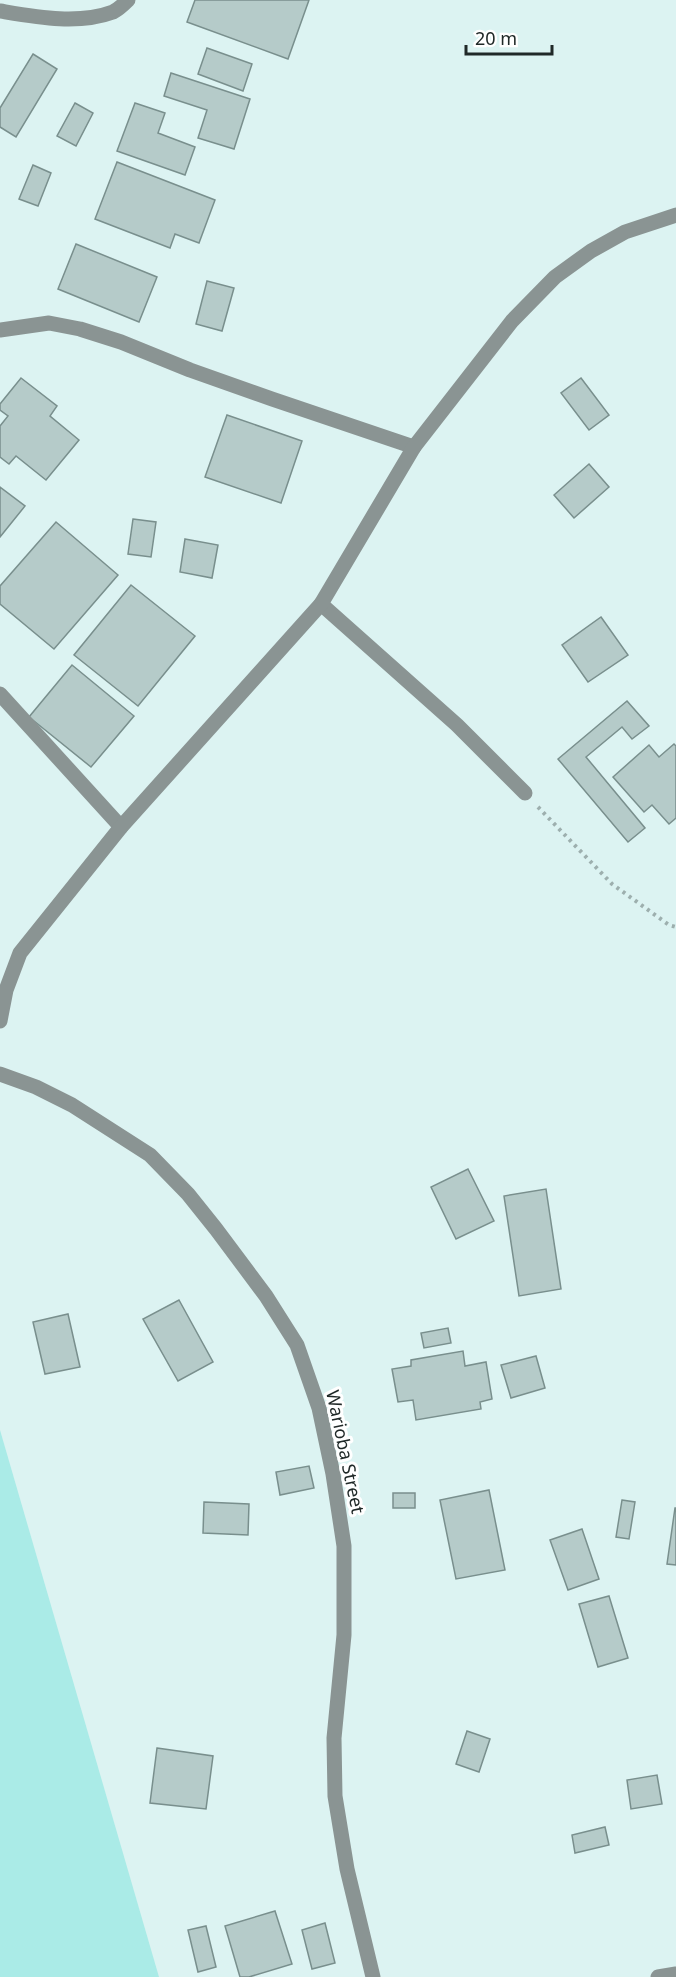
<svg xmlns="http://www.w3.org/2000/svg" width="676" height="1977" font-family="'Noto Sans',sans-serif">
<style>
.green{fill:#aaebe7}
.building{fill:#b5cbc9;stroke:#798f8d;stroke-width:1.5}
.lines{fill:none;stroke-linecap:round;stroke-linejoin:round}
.path{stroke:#9dafae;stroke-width:4;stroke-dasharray:3 4.5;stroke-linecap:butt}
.street{stroke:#8a9493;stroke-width:15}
.labels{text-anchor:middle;stroke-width:6;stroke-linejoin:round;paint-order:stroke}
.street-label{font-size:18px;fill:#202928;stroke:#fff}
</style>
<rect width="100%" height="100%" fill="#dcf3f2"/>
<polygon class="green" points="0,1430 159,1977 0,1977"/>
<g class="building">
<polygon points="195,0 309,0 288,59 187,22"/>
<polygon points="207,48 252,64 243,91 198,74"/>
<polygon points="33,54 57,69 16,137 0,127 0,108"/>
<polygon points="171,73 250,99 234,149 198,138 207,110 164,96"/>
<polygon points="75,103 93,113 76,146 57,136"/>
<polygon points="135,103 165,113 158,133 195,147 185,175 117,151"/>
<polygon points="117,162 215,200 199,243 175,234 170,248 95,219"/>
<polygon points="33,165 51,173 38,206 19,199"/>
<polygon points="76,244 157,277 139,322 58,289"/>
<polygon points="207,281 234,288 222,331 196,324"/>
<polygon points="21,378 57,406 50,416 79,440 46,480 16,456 9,464 0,457 0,426 8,416 0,410 0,404"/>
<polygon points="581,378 609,415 589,430 561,393"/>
<polygon points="227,415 302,441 281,503 205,477"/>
<polygon points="589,464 609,487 574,518 554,495"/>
<polygon points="0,487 25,506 0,537"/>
<polygon points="133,519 156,522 151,557 128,554"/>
<polygon points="56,522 118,575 54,649 0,604 0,586"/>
<polygon points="185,539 218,545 212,578 180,572"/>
<polygon points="131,585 195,636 138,706 74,655"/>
<polygon points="601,617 628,655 588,682 562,645"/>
<polygon points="72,665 134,716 91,767 29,717"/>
<polygon points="627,701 649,726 632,739 622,727 586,757 645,828 628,842 558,759"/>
<polygon points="674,744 676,746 676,818 669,824 652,805 644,812 613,777 649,745 659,757"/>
<polygon points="468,1169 494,1221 456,1239 431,1187"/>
<polygon points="546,1189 561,1289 519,1296 504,1196"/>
<polygon points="179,1300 213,1362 178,1381 143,1319"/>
<polygon points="68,1314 80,1367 45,1374 33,1322"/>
<polygon points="448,1328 451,1343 424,1348 421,1333"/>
<polygon points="463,1351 465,1366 486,1362 492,1399 480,1402 481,1409 416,1420 413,1400 398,1402 392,1369 411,1366 411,1360"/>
<polygon points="536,1356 545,1388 511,1398 501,1365"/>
<polygon points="309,1466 314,1488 280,1495 276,1472"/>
<polygon points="489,1490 505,1570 456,1579 440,1500"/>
<rect x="393" y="1493" width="22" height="15"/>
<polygon points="622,1500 635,1502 629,1539 616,1537"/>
<polygon points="204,1502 249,1504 248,1535 203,1533"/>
<polygon points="675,1508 676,1508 676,1565 667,1564"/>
<polygon points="582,1529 599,1579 568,1590 550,1540"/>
<polygon points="609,1596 628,1658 598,1667 579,1604"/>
<polygon points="467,1731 490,1739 479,1772 456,1764"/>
<polygon points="157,1748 213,1756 206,1809 150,1803"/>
<polygon points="657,1775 662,1804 631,1809 627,1780"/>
<polygon points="605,1827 609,1845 575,1853 572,1835"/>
<polygon points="275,1911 292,1964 249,1977 240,1977 225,1926"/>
<polygon points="325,1923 335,1963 312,1969 302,1930"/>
<polygon points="206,1926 216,1967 198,1972 188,1930"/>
</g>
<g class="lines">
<polyline class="path" points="538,807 612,884 669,925 676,927"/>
<g class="street">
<path d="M0,11C36,17 78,25 113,12C119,9 124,4 128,0"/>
<polyline points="0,330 49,323 80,329 121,342 190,370 272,399 414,447"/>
<polyline points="321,604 457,725 525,793"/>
<polyline points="0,694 121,827"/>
<polyline points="0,1021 6,990 20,953 121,827 321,604 414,447 512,321 555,277 591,251 625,232 676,215"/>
<polyline points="0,1074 36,1087 72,1105 150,1155 188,1194 216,1229 266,1296 297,1345 319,1408 333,1474 344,1546 344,1635 334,1738 335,1796 347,1869 373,1977"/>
<polyline points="658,1977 676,1974"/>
</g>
</g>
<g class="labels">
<g class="street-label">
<text transform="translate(345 1452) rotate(78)" y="6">Warioba Street</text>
</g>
</g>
<path d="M466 45v9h86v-9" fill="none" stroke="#202928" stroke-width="3"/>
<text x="475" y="45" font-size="18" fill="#202928" stroke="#ffffff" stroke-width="4.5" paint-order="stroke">20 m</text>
</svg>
